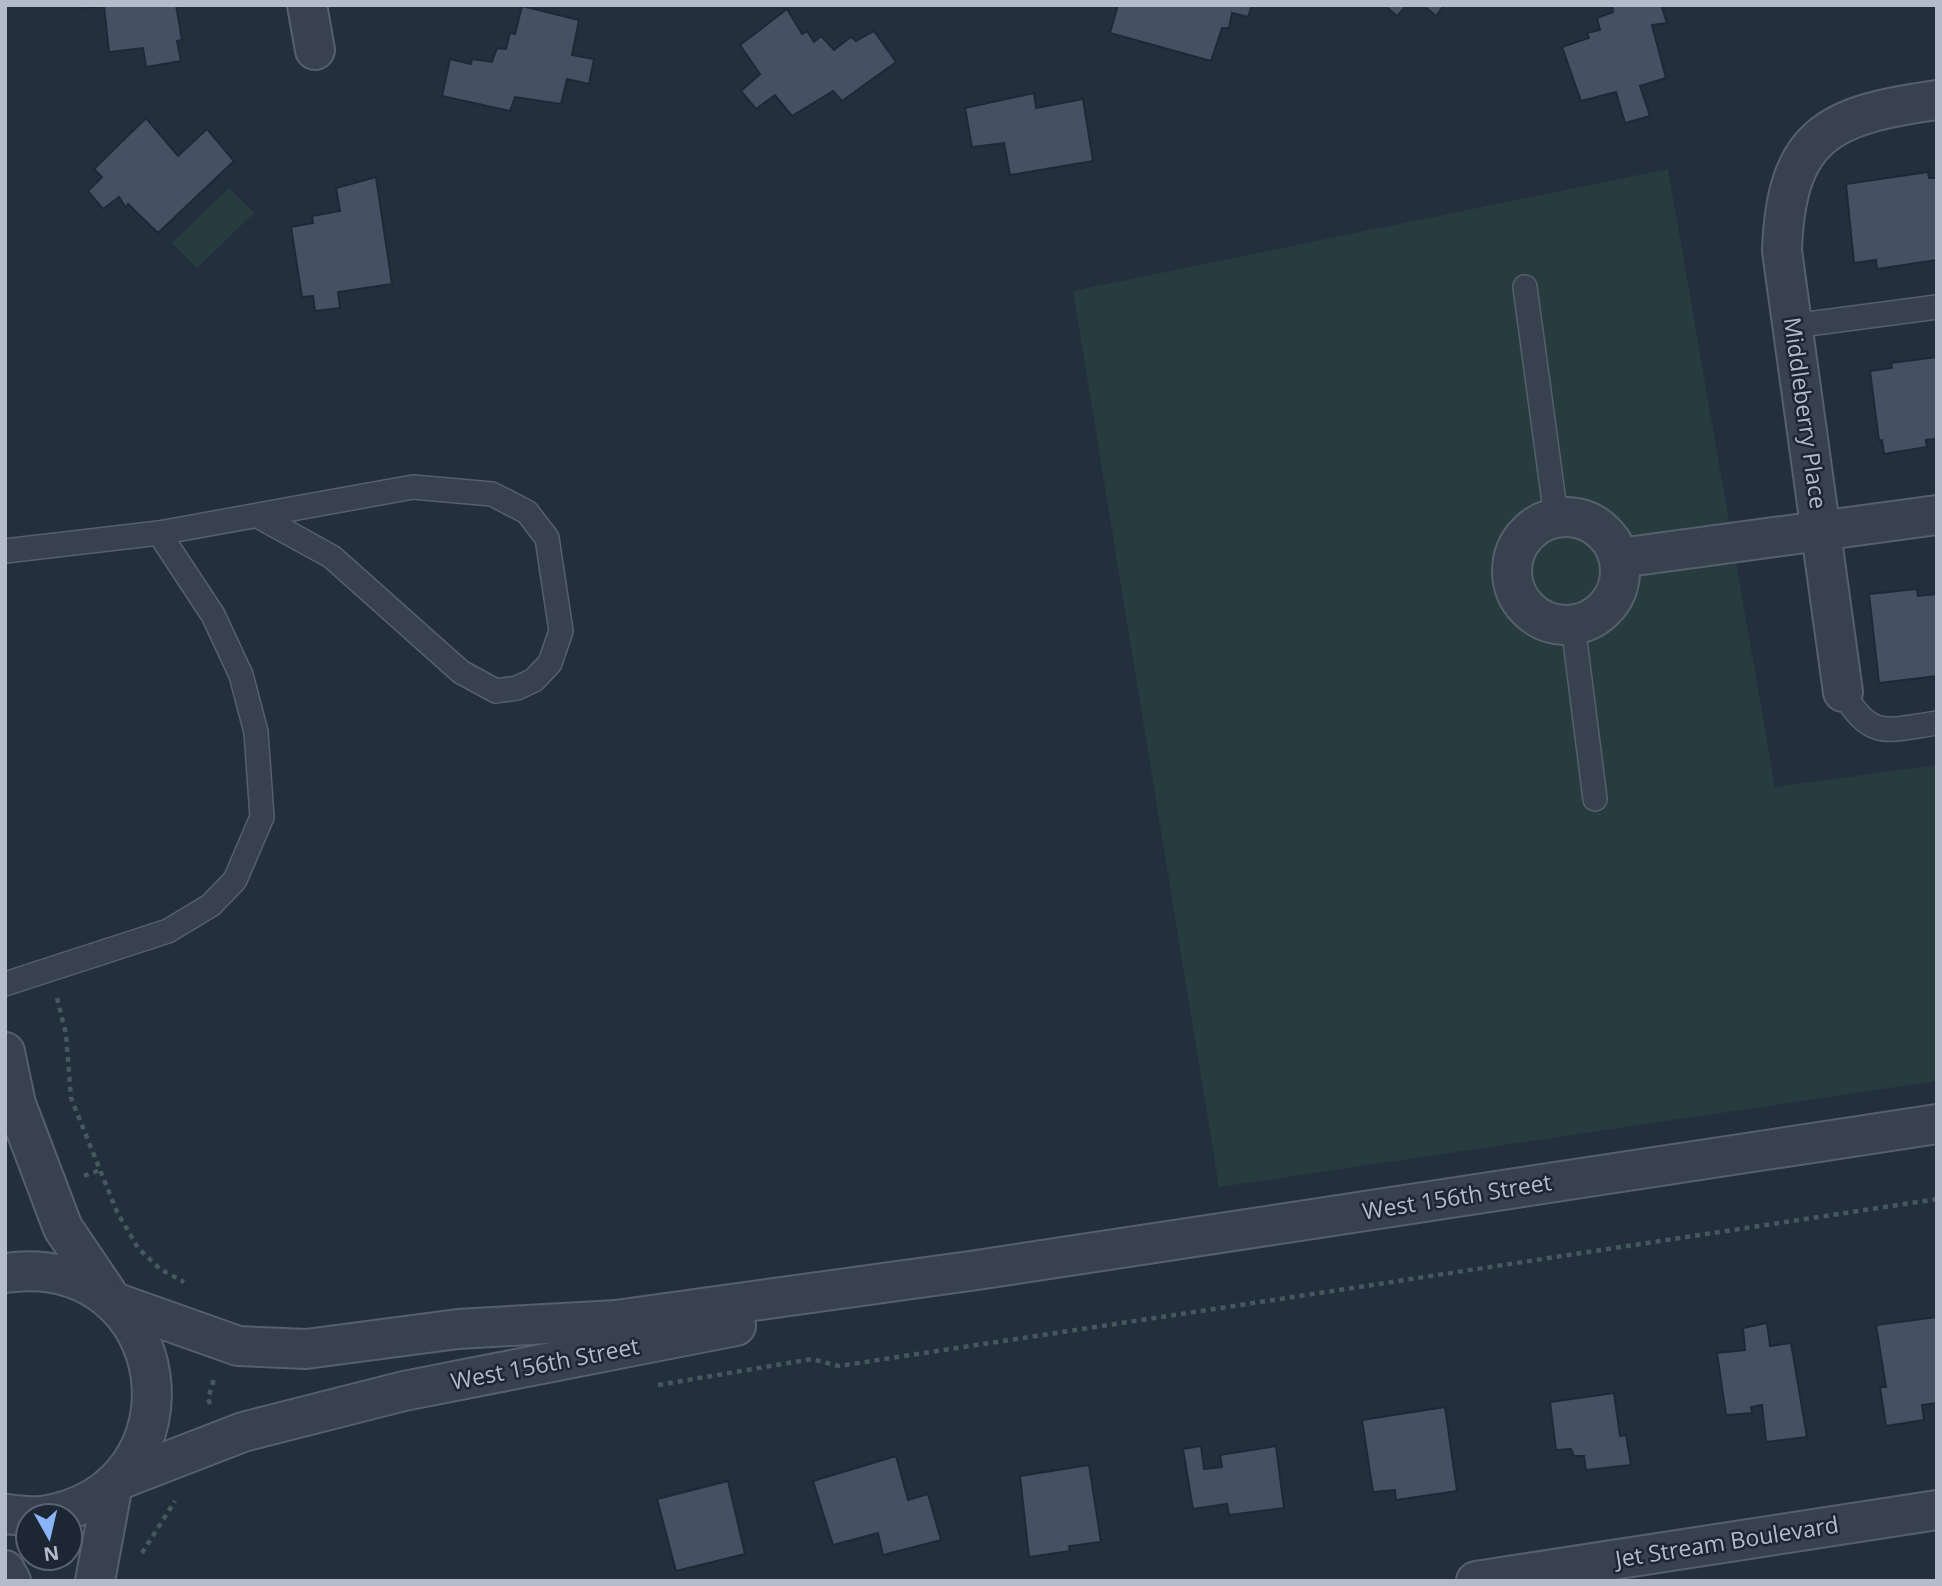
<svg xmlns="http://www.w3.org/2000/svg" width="1942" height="1586" font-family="'Open Sans',sans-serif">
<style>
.green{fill:#263c3f}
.building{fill:#455162;stroke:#1f2835;stroke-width:2}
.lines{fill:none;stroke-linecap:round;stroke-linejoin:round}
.service-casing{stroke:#565f6c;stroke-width:26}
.minor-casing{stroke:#565f6c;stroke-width:42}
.tertiary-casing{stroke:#565f6c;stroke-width:42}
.path{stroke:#44595c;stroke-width:4.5;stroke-dasharray:5 5;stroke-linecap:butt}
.service{stroke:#38414e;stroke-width:23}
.minor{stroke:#38414e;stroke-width:38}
.tertiary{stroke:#38414e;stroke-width:38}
.labels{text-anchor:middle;stroke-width:5;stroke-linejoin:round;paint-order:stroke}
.street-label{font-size:23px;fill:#b4bcc9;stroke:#1d2633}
</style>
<rect width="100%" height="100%" fill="#242f3e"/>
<g class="green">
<polygon points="1668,169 1775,787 1937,765 1937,1081 1219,1187 1073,291"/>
<polygon points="229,188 254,213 197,268 172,243"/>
</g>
<g class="building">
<polygon points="82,5 176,5 182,40 177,41 181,61 146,67 143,48 109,52 104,6 83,8"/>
<polygon points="1118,5 1252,5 1248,17 1232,13 1229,28 1222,28 1211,61 1110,33"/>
<polygon points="1384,5 1407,5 1397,16"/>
<polygon points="1423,5 1444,5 1436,16"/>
<polygon points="1612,5 1661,5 1667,23 1652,25 1666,78 1640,86 1650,116 1625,123 1616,92 1581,101 1562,47 1589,38 1587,33 1600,30 1597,18 1613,12"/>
<polygon points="522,6 579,20 572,55 594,59 589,84 567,79 561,104 515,97 510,111 442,96 450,59 471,64 472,59 492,62 497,48 506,49 510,33 515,34"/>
<polygon points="787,9 802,34 807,31 814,42 821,36 834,50 851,37 856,41 874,31 896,62 842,101 833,91 792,116 775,95 756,109 741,91 760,74 740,45"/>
<polygon points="1034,93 1036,108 1083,99 1093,161 1010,175 1004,143 972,147 965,108"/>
<polygon points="146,118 178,156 207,129 234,161 158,233 128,204 126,208 119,197 103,209 88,191 102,177 94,169"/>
<polygon points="1928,172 1929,178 1937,178 1937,260 1877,269 1876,260 1854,263 1846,184"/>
<polygon points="376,177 392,284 338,292 340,308 315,311 313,296 302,297 291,227 313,223 312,216 340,211 336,188"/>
<polygon points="1937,357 1937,439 1926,440 1927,447 1884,454 1882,440 1879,441 1870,371 1892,368 1891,363"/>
<polygon points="1917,589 1918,596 1937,594 1937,676 1879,683 1869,594"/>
<polygon points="1937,1317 1937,1403 1922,1405 1924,1420 1886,1426 1880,1387 1886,1387 1876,1325"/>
<polygon points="1767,1323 1770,1346 1791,1343 1807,1437 1766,1442 1762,1405 1751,1407 1752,1413 1726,1415 1717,1353 1745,1350 1743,1328"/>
<polygon points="1614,1393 1620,1436 1626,1435 1631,1465 1586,1470 1584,1456 1574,1456 1571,1449 1556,1450 1550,1402"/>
<polygon points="1445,1407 1457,1491 1396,1500 1395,1490 1373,1492 1362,1420"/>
<polygon points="1201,1446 1204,1469 1222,1467 1220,1455 1276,1446 1284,1508 1229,1515 1227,1504 1193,1509 1183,1449"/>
<polygon points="896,1456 908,1500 928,1494 941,1540 883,1555 878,1533 833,1545 813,1481"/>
<polygon points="1089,1465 1101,1542 1069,1546 1070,1551 1029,1557 1020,1476"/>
<polygon points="728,1481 745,1554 676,1571 657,1499"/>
</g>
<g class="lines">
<g class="service-casing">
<g id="service">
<polyline points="1525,287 1556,517"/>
<polyline points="1793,326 1937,307"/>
<polyline points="5,551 159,533 413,487 492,494 527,512 547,538 561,631 550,663 534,680 517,688 496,691 461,672 332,557 258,516"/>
<polyline points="1573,625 1595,799"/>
<path d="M1843,692C1871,741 1887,730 1937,723"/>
<polyline points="5,984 168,931 211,905 235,880 262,817 256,732 241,675 213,615 159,533"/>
</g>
</g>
<g class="minor-casing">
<g id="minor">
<polyline points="307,5 315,50"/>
<circle cx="1566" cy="571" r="54"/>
<polyline points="1620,558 1937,515"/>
<path d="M1843,692L1782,251C1786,134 1829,115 1937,100"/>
<polyline points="1476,1581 1937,1510"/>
</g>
</g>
<g class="tertiary-casing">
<g id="tertiary">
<polyline points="5,1052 16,1104 63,1228 107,1293"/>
<path d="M5,1273C178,1249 208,1491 42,1516C31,1517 17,1515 5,1514"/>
<polyline points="114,1302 238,1346 306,1349 458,1329 616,1320 977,1270 1937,1124"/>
<polyline points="119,1480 243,1432 404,1391 736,1326"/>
<polyline points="5,1570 11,1581"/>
<polyline points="95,1581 113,1484"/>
</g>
</g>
<g class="path">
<polyline points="57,998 66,1034 71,1098 117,1212 138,1248 160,1269 184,1282"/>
<polyline points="84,1176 100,1170"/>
<polyline points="658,1385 812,1359 839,1366 1937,1199"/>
<polyline points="210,1404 208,1399 214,1379"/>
<polyline points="142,1553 175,1501"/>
</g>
<use href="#service" class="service"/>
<use href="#minor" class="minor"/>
<use href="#tertiary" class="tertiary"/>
</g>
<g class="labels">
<g class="street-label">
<text transform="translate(1805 413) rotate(82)" y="8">Middleberry Place</text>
<text transform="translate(1457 1197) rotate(-9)" y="8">West 156th Street</text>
<text transform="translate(545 1364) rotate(-11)" y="8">West 156th Street</text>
<text transform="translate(1727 1542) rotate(-9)" y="8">Jet Stream Boulevard</text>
</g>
</g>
<rect width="1942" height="1586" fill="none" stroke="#b4bcc9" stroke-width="14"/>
<g transform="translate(49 1537) rotate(172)"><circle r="33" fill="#1d2633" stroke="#59626f" stroke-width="2"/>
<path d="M0-5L12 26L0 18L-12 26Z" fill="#8ab4f8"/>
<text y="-10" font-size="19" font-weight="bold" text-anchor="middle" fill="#b4bcc9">N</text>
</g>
</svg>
